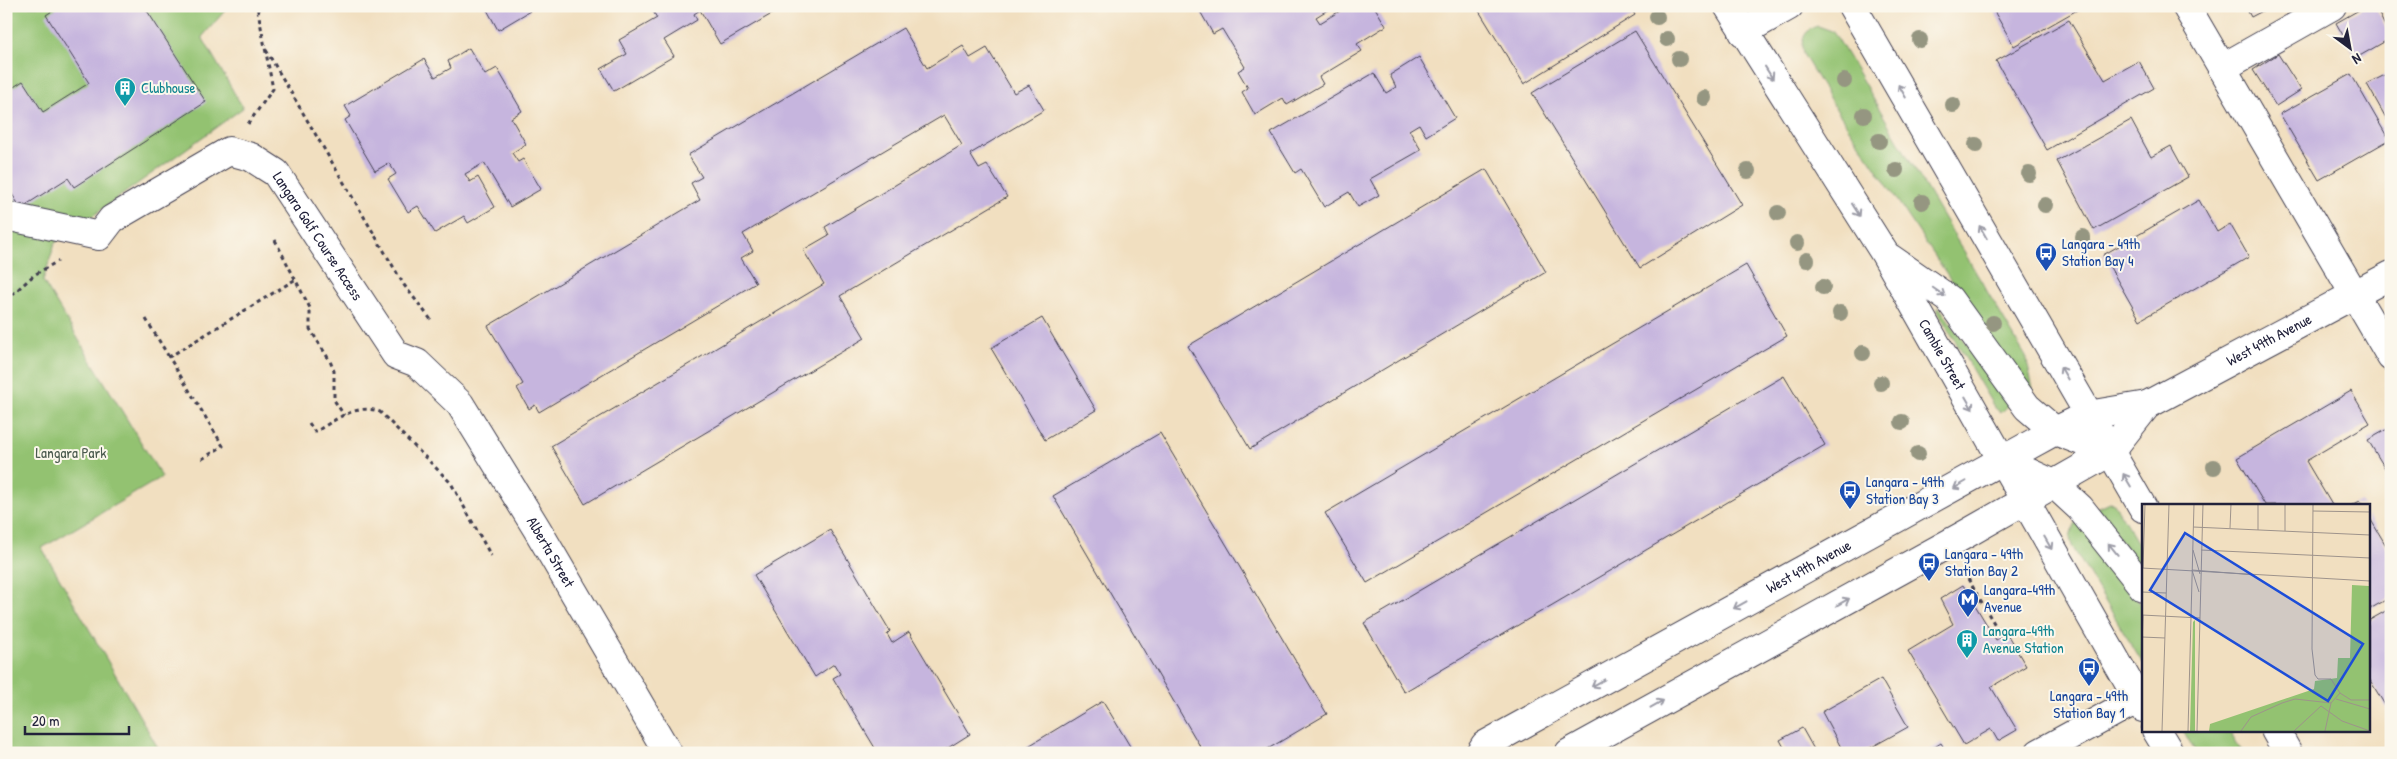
<svg xmlns="http://www.w3.org/2000/svg" width="2397" height="759" font-family="'Patrick Hand',sans-serif">
<style>
.green{fill:#93c271;stroke:#5a7256}
.building{fill:#c6b5de}
.lines{fill:none;stroke-linecap:round;stroke-linejoin:round}
.minor-casing{stroke:#413e4f;stroke-width:30}
.major-casing{stroke:#413e4f;stroke-width:30}
.path{stroke:#413e4f;stroke-width:3;stroke-dasharray:4 4;stroke-linecap:butt}
.minor{stroke:#fff;stroke-width:28}
.major{stroke:#fff;stroke-width:28}
.tree{fill:#959681}
.oneway{stroke:#9c9ca7}
.labels{text-anchor:middle;stroke-width:4;stroke-linejoin:round;paint-order:stroke}
.culture-label{font-size:15px;fill:#0d838f;stroke:#fbf7ec;text-anchor:start}
.street-label{font-size:15px;fill:#22223b;stroke:#fbf7ec}
.transit-label{font-size:15px;fill:#164399;stroke:#fbf7ec;text-anchor:start}
.park-label{font-size:15px;fill:#4a5a4e;stroke:#fbf7ec}
.inset-road{fill:none;stroke:#9e938b;stroke-width:1}
.view{fill:#1d4ed8;fill-opacity:0.15;stroke:#1d4ed8;stroke-width:2.5}
.inset-edge{fill:none;stroke:#22223b;stroke-width:2.5}
</style>
<rect width="100%" height="100%" fill="#fbf7ec"/>
<filter id="ink" filterUnits="userSpaceOnUse"><feTurbulence type="fractalNoise" baseFrequency=".02" numOctaves="2"/><feDisplacementMap in="SourceGraphic" scale="10" xChannelSelector="R" yChannelSelector="G"/><feConvolveMatrix kernelMatrix="1 2 1 2 8 2 1 2 1" color-interpolation-filters="sRGB"/></filter>
<filter id="wash" filterUnits="userSpaceOnUse"><feTurbulence type="fractalNoise" baseFrequency=".0096" numOctaves="4" result="noise"/><feDisplacementMap in="SourceGraphic" scale="20" xChannelSelector="R" yChannelSelector="G"/><feGaussianBlur stdDeviation="1.12" result="paint"/><feColorMatrix in="noise" values="0 0 0 0 0 0 0 0 0 0 0 0 0 0 0 0 0 1.4 0 .05"/><feComposite in="paint" operator="in"/></filter>
<g filter="url(#wash)">
<rect width="100%" height="100%" fill="#f1dfc0"/>
<g class="green">
<polygon points="6,6 229,6 202,37 243,108 55,243 43,281 162,477 42,548 161,753 6,753"/>
<path d="M1818,26L1832,31L1838,39L2026,357L2033,389L2031,392L2016,377L1834,106L1803,54C1800,42 1804,29 1818,26Z"/>
<polygon points="1939,307 2010,404 2001,413 1994,407 1937,310"/>
<polygon points="2110,502 2114,503 2143,552 2143,572 2097,508"/>
<polygon points="2080,520 2143,607 2143,664 2072,546 2070,538 2074,524"/>
<polygon points="2183,730 2229,730 2243,753 2196,753"/>
</g>
<g id="blocks">
<g class="building">
<polygon points="60,6 144,6 206,102 74,187 68,178 21,208 6,185 6,92 23,81 43,112 89,83 46,15"/>
<polygon points="485,6 528,6 530,11 498,30"/>
<polygon points="654,6 774,6 777,11 720,44 700,10 694,14 697,20 664,40 674,56 614,91 601,69 627,54 619,40 657,18 651,8"/>
<polygon points="1197,6 1334,6 1316,17 1320,23 1348,6 1374,6 1386,26 1357,44 1362,51 1319,77 1323,84 1287,105 1283,98 1255,115 1242,92 1248,88 1238,71 1245,67 1222,29 1213,34"/>
<polygon points="1476,6 1630,6 1635,15 1524,84"/>
<polygon points="1991,6 2084,6 2014,46"/>
<polygon points="2245,6 2272,6 2251,17"/>
<polygon points="2366,6 2375,6 2391,38 2356,58 2336,23"/>
<polygon points="2069,20 2105,80 2139,61 2154,88 2047,150 1996,61"/>
<polygon points="903,28 927,68 963,46 970,58 987,48 1014,93 1029,85 1044,110 970,154 979,169 987,165 1007,197 840,296 865,338 585,504 551,446 824,284 803,250 829,235 825,227 962,145 944,115 743,234 753,251 741,258 756,283 539,412 535,405 529,409 517,388 523,384 488,326 700,200 691,183 702,177 688,155"/>
<polygon points="1635,31 1742,205 1640,268 1532,93"/>
<polygon points="469,48 485,75 497,68 522,111 511,118 526,144 512,153 518,162 523,159 541,189 510,207 484,163 465,174 470,182 478,177 495,207 468,223 464,216 435,233 418,206 408,212 388,179 396,174 389,163 375,171 345,120 351,116 345,106 424,59 435,77 451,68 448,61"/>
<polygon points="2278,54 2301,90 2276,106 2253,70"/>
<polygon points="1419,57 1455,118 1426,136 1419,124 1409,130 1421,150 1370,179 1379,195 1358,207 1349,192 1324,207 1301,169 1295,173 1271,133 1374,73 1386,93 1396,87 1390,75"/>
<polygon points="2391,72 2391,127 2367,84"/>
<polygon points="2351,74 2389,140 2319,180 2280,114"/>
<polygon points="2131,120 2151,157 2171,146 2188,177 2094,230 2057,161"/>
<polygon points="1486,169 1546,272 1250,449 1188,346"/>
<polygon points="2199,200 2217,232 2230,224 2249,257 2140,320 2103,255"/>
<polygon points="1746,265 1787,336 1367,583 1325,513"/>
<polygon points="1042,318 1096,410 1045,440 991,348"/>
<polygon points="1784,376 1825,445 1404,692 1364,623"/>
<polygon points="2351,391 2370,423 2306,461 2332,505 2265,505 2237,458"/>
<polygon points="2391,427 2391,467 2386,470 2368,440"/>
<polygon points="1160,433 1327,714 1261,753 1204,753 1053,496"/>
<polygon points="2360,501 2363,505 2352,505"/>
<polygon points="2368,515 2391,554 2391,597 2368,610"/>
<polygon points="830,530 890,631 887,634 892,643 909,632 970,734 940,753 878,753 833,678 840,674 834,664 815,677 754,575"/>
<polygon points="1963,585 1996,640 2007,634 2026,666 1991,687 2017,730 1998,741 1991,729 1964,745 1908,651 1953,624 1940,599"/>
<polygon points="2391,608 2391,715 2368,677 2368,621"/>
<polygon points="1881,679 1908,727 1861,753 1844,753 1822,712"/>
<polygon points="1103,701 1134,753 1017,753"/>
<polygon points="1802,728 1816,753 1783,753 1786,751 1780,740"/>
<polygon points="1941,743 1947,753 1925,753"/>
</g>
</g>
</g>
<g filter="url(#ink)">
<use href="#blocks" fill-opacity="0" stroke="#413e4f" stroke-width="1"/>
<g class="lines">
<g class="minor-casing">
<g id="minor">
<polyline points="2186,6 2391,357"/>
<polyline points="1743,32 1789,6"/>
<polyline points="2222,68 2332,6"/>
<path id="s1" d="M6,216L99,236L112,219L229,151L251,157L276,173L396,355L417,363L460,404L537,529L668,753"/>
<path id="s2" d="M1480,753L1485,745L2055,431L2088,415L2147,405L2391,275"/>
<polyline points="1569,753 1966,534 2110,452 2147,405"/>
<polyline points="2039,753 2138,699"/>
</g>
</g>
<g class="major-casing">
<g id="major">
<path id="s3" d="M1728,6L1885,254L2143,708"/>
<polyline points="1852,6 2143,508"/>
<polyline points="1890,258 1949,299 2027,407 2055,431 2110,452"/>
<polyline points="2002,460 2054,484 2080,508 2143,587"/>
<polyline points="2156,730 2170,753"/>
<polyline points="2275,730 2288,753"/>
</g>
</g>
<g class="path">
<polyline points="266,50 404,285 432,321"/>
<polyline points="248,124 273,89 257,6"/>
<polyline points="275,240 310,308 310,329 330,361 334,371 334,400 344,415"/>
<polyline points="6,300 34,275 58,261"/>
<polyline points="146,319 169,357"/>
<path d="M309,423L315,432C334,421 357,402 380,412L451,483L491,556"/>
<polyline points="202,459 223,446 169,357 296,279"/>
<polyline points="1964,572 2002,637"/>
</g>
<use href="#minor" class="minor"/>
<use href="#major" class="major"/>
</g>
<g class="tree">
<circle cx="1657" cy="17" r="8"/>
<circle cx="1667" cy="39" r="8"/>
<circle cx="1920" cy="40" r="8"/>
<circle cx="1679" cy="59" r="8"/>
<circle cx="1844" cy="81" r="8"/>
<circle cx="1704" cy="98" r="8"/>
<circle cx="1953" cy="105" r="8"/>
<circle cx="1864" cy="115" r="8"/>
<circle cx="1879" cy="141" r="8"/>
<circle cx="1976" cy="145" r="8"/>
<circle cx="1896" cy="170" r="8"/>
<circle cx="1748" cy="171" r="8"/>
<circle cx="2029" cy="174" r="8"/>
<circle cx="1922" cy="202" r="8"/>
<circle cx="2045" cy="205" r="8"/>
<circle cx="1778" cy="213" r="8"/>
<circle cx="2083" cy="237" r="8"/>
<circle cx="1797" cy="243" r="8"/>
<circle cx="1807" cy="260" r="8"/>
<circle cx="1823" cy="287" r="8"/>
<circle cx="1840" cy="313" r="8"/>
<circle cx="1993" cy="323" r="8"/>
<circle cx="1863" cy="353" r="8"/>
<circle cx="1881" cy="383" r="8"/>
<circle cx="1902" cy="422" r="8"/>
<circle cx="1918" cy="454" r="8"/>
<circle cx="2214" cy="467" r="8"/>
</g>
<defs><path id="oneway-shaft" d="M-6 0H5M1.5-3L5.5 0L1.5 3" fill="none" stroke-width="1.6" stroke-linecap="round" stroke-linejoin="round" transform="scale(1.25)"/></defs>
<g class="oneway">
<use href="#oneway-shaft" transform="translate(1769 73) rotate(58)"/>
<use href="#oneway-shaft" transform="translate(1902 91) rotate(-120)"/>
<use href="#oneway-shaft" transform="translate(1856 210) rotate(58)"/>
<use href="#oneway-shaft" transform="translate(1983 232) rotate(-120)"/>
<use href="#oneway-shaft" transform="translate(1939 292) rotate(35)"/>
<use href="#oneway-shaft" transform="translate(2064 373) rotate(-120)"/>
<use href="#oneway-shaft" transform="translate(1969 403) rotate(60)"/>
<use href="#oneway-shaft" transform="translate(2127 480) rotate(-121)"/>
<use href="#oneway-shaft" transform="translate(1960 485) rotate(150)"/>
<use href="#oneway-shaft" transform="translate(2048 543) rotate(60)"/>
<use href="#oneway-shaft" transform="translate(2113 549) rotate(-129)"/>
<use href="#oneway-shaft" transform="translate(1843 602) rotate(-29)"/>
<use href="#oneway-shaft" transform="translate(1740 605) rotate(151)"/>
<use href="#oneway-shaft" transform="translate(1598 683) rotate(151)"/>
<use href="#oneway-shaft" transform="translate(1657 704) rotate(-29)"/>
</g>
</g>
<defs>
<g id="building-pin" transform="scale(1.125)"><path d="M0 17L-7.5 6A9.5 9.5 0 1 1 7.5 6Z" fill="#0f9aa8" stroke="#fbf7ec"/><path d="M-4-6H4V6H1V3H-1V6H-4ZM-2.5-4.3h1.7v1.8h-1.7ZM.8-4.3h1.7v1.8H.8ZM-2.5-1h1.7V.8h-1.7ZM.8-1h1.7V.8H.8Z" fill="#fff"/></g>
<g id="bus-pin" transform="scale(1.125)"><path d="M0 17L-7.5 6A9.5 9.5 0 1 1 7.5 6Z" fill="#1a4fb4" stroke="#fbf7ec"/><path d="M-5-6H5V4H4V6H2V4H-2V6H-4V4H-5ZM-3.5-4V0h7V-4ZM-3.5 1.2v1.5H-2V1.2ZM2 1.2v1.5H3.5V1.2Z" fill="#fff"/></g>
<g id="metro-pin" transform="scale(1.125)"><path d="M0 17L-7.5 6A9.5 9.5 0 1 1 7.5 6Z" fill="#1a4fb4" stroke="#fbf7ec"/><path d="M-5.5 5V-5H-3L0 0L3-5H5.5V5H3V-.5L0 4L-3-.5V5Z" fill="#fff"/></g>
</defs>
<g fill-rule="evenodd">
<use href="#building-pin" x="125" y="88"/>
<use href="#bus-pin" x="2046" y="253"/>
<use href="#bus-pin" x="1850" y="491"/>
<use href="#bus-pin" x="1929" y="563"/>
<use href="#metro-pin" x="1968" y="599"/>
<use href="#building-pin" x="1967" y="640"/>
<use href="#bus-pin" x="2089" y="668"/>
</g>
<g class="labels">
<g class="culture-label">
<text x="141" y="93">Clubhouse</text>
<text x="1983" y="636">Langara-49th<tspan x="1983" dy="17">Avenue Station</tspan></text>
</g>
<g class="street-label">
<text dy="5" stroke="none"><textPath href="#s1" startOffset="380">Langara Golf Course Access</textPath></text>
<text dy="5" stroke="none"><textPath href="#s2" startOffset="895">West 49th Avenue</textPath></text>
<text dy="5" stroke="none"><textPath href="#s3" startOffset="409">Cambie Street</textPath></text>
<text dy="5" stroke="none"><textPath href="#s1" startOffset="778">Alberta Street</textPath></text>
<text dy="5" stroke="none"><textPath href="#s2" startOffset="379">West 49th Avenue</textPath></text>
</g>
<g class="transit-label">
<text x="2062" y="249">Langara - 49th<tspan x="2062" dy="17">Station Bay 4</tspan></text>
<text x="1866" y="487">Langara - 49th<tspan x="1866" dy="17">Station Bay 3</tspan></text>
<text x="1945" y="559">Langara - 49th<tspan x="1945" dy="17">Station Bay 2</tspan></text>
<text x="1984" y="595">Langara-49th<tspan x="1984" dy="17">Avenue</tspan></text>
<text x="2089" y="701" text-anchor="middle">Langara - 49th<tspan x="2089" dy="17">Station Bay 1</tspan></text>
</g>
<g class="park-label">
<text x="71" y="458">Langara Park</text>
</g>
</g>
<g transform="translate(2142 504)">
<rect width="228" height="228" fill="#f1dfc0"/>
<path d="M210,81L227,82V227H67L68,220L172,185L173,177L195,174L196,154H208ZM53,116V227H48L51,118Z" fill="#93c271"/>
<path class="inset-road" d="M143,0V27M171,7L228,8M51,23L228,31M88,24L89,0M116,26V0M51,46L58,70M59,46L228,54M0,64L228,77M1,64L3,0M50,66L113,71M50,66L57,88M0,88L24,89M0,111L58,114M0,133L23,134M0,144L1,111M198,189L209,196H228M194,195L228,205M179,202L200,217L228,227M20,227L27,0M46,227L52,0M55,227L61,0M99,227L109,213L140,199L153,195L189,199L198,189L189,175H176L173,171L170,145L171,0M152,227L179,202M183,227L189,199"/>
<path class="view" d="M43,29L221,140L186,197L8,86Z"/>
<rect width="228" height="228" class="inset-edge"/>
</g>
<rect width="2397" height="759" fill="none" stroke="#fbf7ec" stroke-width="25"/>
<g transform="translate(2350 48) rotate(148)" stroke="#fbf7ec" stroke-width="4" paint-order="stroke">
<path d="M0-4L9 19L0 12L-9 19Z" fill="#22223b"/>
<text y="-8" font-size="14" font-weight="bold" text-anchor="middle" fill="#22223b">N</text>
</g>
<path d="M25 726v8h104v-8" fill="none" stroke="#22223b" stroke-width="2.5"/>
<text x="32" y="726" font-size="15" fill="#22223b" stroke="#fbf7ec" stroke-width="4" paint-order="stroke">20 m</text>
</svg>
